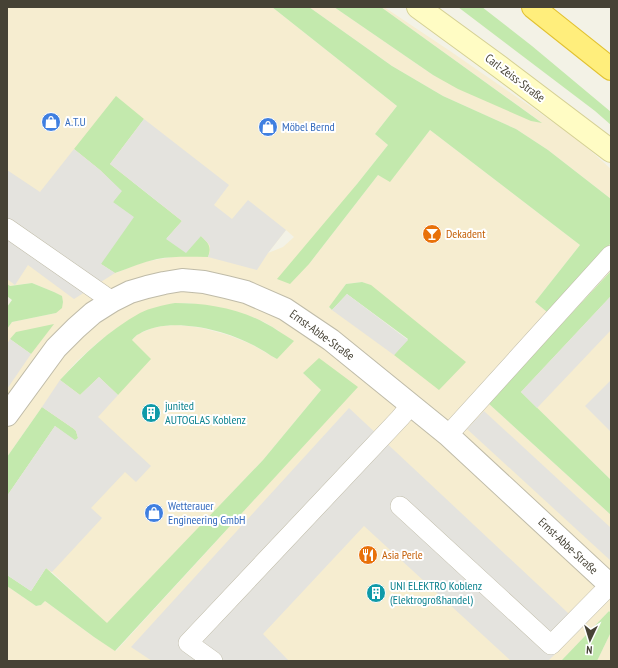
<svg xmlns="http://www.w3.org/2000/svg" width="618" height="668" font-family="'PT Sans Narrow',sans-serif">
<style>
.commercial{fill:#f6edd0;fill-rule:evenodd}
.green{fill:#c3e9ad}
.parking{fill:#e4e3de}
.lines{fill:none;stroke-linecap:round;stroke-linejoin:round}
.service-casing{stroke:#bfbba8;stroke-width:20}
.minor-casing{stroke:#bfbba8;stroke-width:24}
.secondary-casing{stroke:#d5d094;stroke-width:24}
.trunk-casing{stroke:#e1c131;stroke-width:24}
.service{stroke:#fff;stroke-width:19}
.minor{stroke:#fff;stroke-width:22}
.secondary{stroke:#fffcc4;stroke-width:22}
.trunk{stroke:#ffee7c;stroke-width:22}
.labels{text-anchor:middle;stroke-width:4;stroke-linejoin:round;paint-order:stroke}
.street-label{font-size:12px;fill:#464235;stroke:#fff}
.shop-label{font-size:12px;fill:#366cbe;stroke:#fff;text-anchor:start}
.food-label{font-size:12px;fill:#c56008;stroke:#fff;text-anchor:start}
.culture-label{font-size:12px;fill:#0d838f;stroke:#fff;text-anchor:start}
</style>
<rect width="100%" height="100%" fill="#f3f2e6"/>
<g class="commercial">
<path d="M7,7H272L397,106L375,134L388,145L357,184L309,264L378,175L390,181L430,130L580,245L535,302L547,312L611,243V271L488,403L611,515V613L609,611L561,661H7V586L36,606L41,605L45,601L94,637L116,651L357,387L303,373L321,390L263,460L107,624L52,572L7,575V496L55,426L42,407L7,457V329L12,322L56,313L63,302L61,296L54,292L32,283L9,286L7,284ZM144,119L172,257L143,262L116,273ZM286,230L294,237L283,247L268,253ZM362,282L371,286L465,362L332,310L329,308L346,284ZM175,303H187L222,308L255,318L264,322L279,331L277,359L251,344L228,335L202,328L188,326L175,325L162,326L153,328L138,334L132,340L60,380L77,361L97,343L114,330Z"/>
<polygon points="309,7 334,7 433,75 541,122 381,7 384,7 450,51 576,138 611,169 611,199 548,150 516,129 443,96 392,66"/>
<polygon points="611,296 611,480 521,392"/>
<polygon points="611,632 611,661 597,661"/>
</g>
<g class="green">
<polygon points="272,7 309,7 392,66 443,96 516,129 548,150 611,199 611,243 547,312 535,302 580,245 430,130 390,182 378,175 309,264 290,284 277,279 357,184 388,145 375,134 397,106"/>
<polygon points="334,7 381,7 542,123 531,121 458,89 433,75"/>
<polygon points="458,7 482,7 532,46 611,112 611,125 595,111"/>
<path d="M116,96L144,119L110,164L182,221L167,238L201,236C208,243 212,246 208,257C191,257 174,256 157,259C143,262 129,268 115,273L101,264L113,202L121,191L100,170L74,149Z"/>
<polygon points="611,271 611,296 521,392 611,480 611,515 488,403"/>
<polygon points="362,282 371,285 466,362 439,390 394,355 408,339 347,294 332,310 329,307 346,284"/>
<polygon points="32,283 54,292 62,296 63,302 62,308 56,313 12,322 7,329 7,307 12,300 7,296 7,284 10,286"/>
<path d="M175,303C205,303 238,308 265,323C275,328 284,335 294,341L277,359C268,354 260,348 251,344C222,329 168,316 139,334C136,335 134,338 132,340L151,359L118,395L99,377L80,395L60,380C83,355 109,330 140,313C150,308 163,305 175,303Z"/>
<polygon points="54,324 31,354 10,339 16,332"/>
<polygon points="319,358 358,387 115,651 94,637 45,601 41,605 36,606 7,586 7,575 31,591 46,568 107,623 263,460 321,390 303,373"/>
<polygon points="42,407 74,429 76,431 78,438 75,441 55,426 7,496 7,457"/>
<polygon points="609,611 611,613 611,632 597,661 561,661"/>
</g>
<g class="parking">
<polygon points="144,119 229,185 214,205 232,219 248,200 286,230 268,253 257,270 208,257 210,252 210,246 208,243 201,236 186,253 166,239 182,221 110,164"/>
<polygon points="74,149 100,170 122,191 113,202 134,217 101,264 115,273 74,299 28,265 15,285 7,279 7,170 40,192"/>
<polygon points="347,294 408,340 394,355 332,310"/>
<polygon points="611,296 611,330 537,408 521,392"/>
<polygon points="10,339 31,354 7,389 7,344"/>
<polygon points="99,377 118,395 98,417 151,466 136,482 125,472 91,508 102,518 52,572 46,568 31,591 7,575 7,496 55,426 75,440 78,438 76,431 74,429 42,407 60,380 80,395"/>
<polygon points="611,380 611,432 585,406"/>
<polygon points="349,408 583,627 548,661 511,661 364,526 263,634 289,661 152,661 131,647"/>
<polygon points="484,411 611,528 611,561 467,429"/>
</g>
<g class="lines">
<g class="service-casing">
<g id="service">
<polyline points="7,228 112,301"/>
<polyline points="448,435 611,255"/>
<polyline points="400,506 551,645 610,585"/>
<polyline points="213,661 188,643 400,418 411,405"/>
</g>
</g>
<g class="minor-casing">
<polyline id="minor" points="7,415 56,348 76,328 93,313 112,301 130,292 147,287 164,283 182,280 204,282 226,287 246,292 285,309 331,340 448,435 611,586"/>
</g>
<g class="secondary-casing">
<polyline id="secondary" points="418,7 500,67 611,151"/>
</g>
<g class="trunk-casing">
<polyline id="trunk" points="533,7 611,69"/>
</g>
<use href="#service" class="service"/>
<use href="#minor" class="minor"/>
<use href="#secondary" class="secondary"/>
<use href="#trunk" class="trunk"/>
</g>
<defs>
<g id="shop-disc" transform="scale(1)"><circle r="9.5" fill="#3f7fe0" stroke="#fff"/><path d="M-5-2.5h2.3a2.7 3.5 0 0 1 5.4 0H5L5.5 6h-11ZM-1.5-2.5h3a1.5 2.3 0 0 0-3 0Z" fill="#fff"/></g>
<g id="bar-disc" transform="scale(1)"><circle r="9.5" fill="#e8710a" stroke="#fff"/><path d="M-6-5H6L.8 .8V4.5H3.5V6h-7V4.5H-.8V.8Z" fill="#fff"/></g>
<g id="building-disc" transform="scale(1)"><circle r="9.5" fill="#0f9aa8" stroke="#fff"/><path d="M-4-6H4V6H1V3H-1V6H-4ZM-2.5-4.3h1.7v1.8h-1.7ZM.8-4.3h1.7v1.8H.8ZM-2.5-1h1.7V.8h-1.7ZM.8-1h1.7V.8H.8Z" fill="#fff"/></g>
<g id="restaurant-disc" transform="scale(1)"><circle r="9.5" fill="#e8710a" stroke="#fff"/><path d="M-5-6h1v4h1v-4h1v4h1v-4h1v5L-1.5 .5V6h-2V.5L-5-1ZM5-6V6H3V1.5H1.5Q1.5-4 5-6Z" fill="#fff"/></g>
</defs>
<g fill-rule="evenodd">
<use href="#shop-disc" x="51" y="122"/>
<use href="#shop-disc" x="268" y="127"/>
<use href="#bar-disc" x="432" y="234"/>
<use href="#building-disc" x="151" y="413"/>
<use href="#shop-disc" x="154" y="513"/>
<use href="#restaurant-disc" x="368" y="555"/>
<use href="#building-disc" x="376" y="593"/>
</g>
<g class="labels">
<g class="street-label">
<text transform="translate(515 78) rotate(37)" y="4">Carl-Zeiss-Straße</text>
<text transform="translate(322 335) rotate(36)" y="4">Ernst-Abbe-Straße</text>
<text transform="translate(568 546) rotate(43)" y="4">Ernst-Abbe-Straße</text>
</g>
<g class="shop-label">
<text x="65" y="126">A.T.U</text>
<text x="282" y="131">Möbel Bernd</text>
<text x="168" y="510">Wetterauer<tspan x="168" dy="14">Engineering GmbH</tspan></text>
</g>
<g class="food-label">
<text x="446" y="238">Dekadent</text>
<text x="382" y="559">Asia Perle</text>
</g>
<g class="culture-label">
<text x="165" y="410">junited<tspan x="165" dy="14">AUTOGLAS Koblenz</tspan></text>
<text x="390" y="590">UNI ELEKTRO Koblenz<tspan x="390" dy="14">(Elektrogroßhandel)</tspan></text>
</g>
</g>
<rect width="618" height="668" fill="none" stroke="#464235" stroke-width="16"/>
<g transform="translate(590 640) rotate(184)" stroke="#ffffff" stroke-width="3" paint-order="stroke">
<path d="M0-3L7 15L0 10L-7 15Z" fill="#464235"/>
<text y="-6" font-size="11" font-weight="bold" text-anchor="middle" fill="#464235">N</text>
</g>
</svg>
